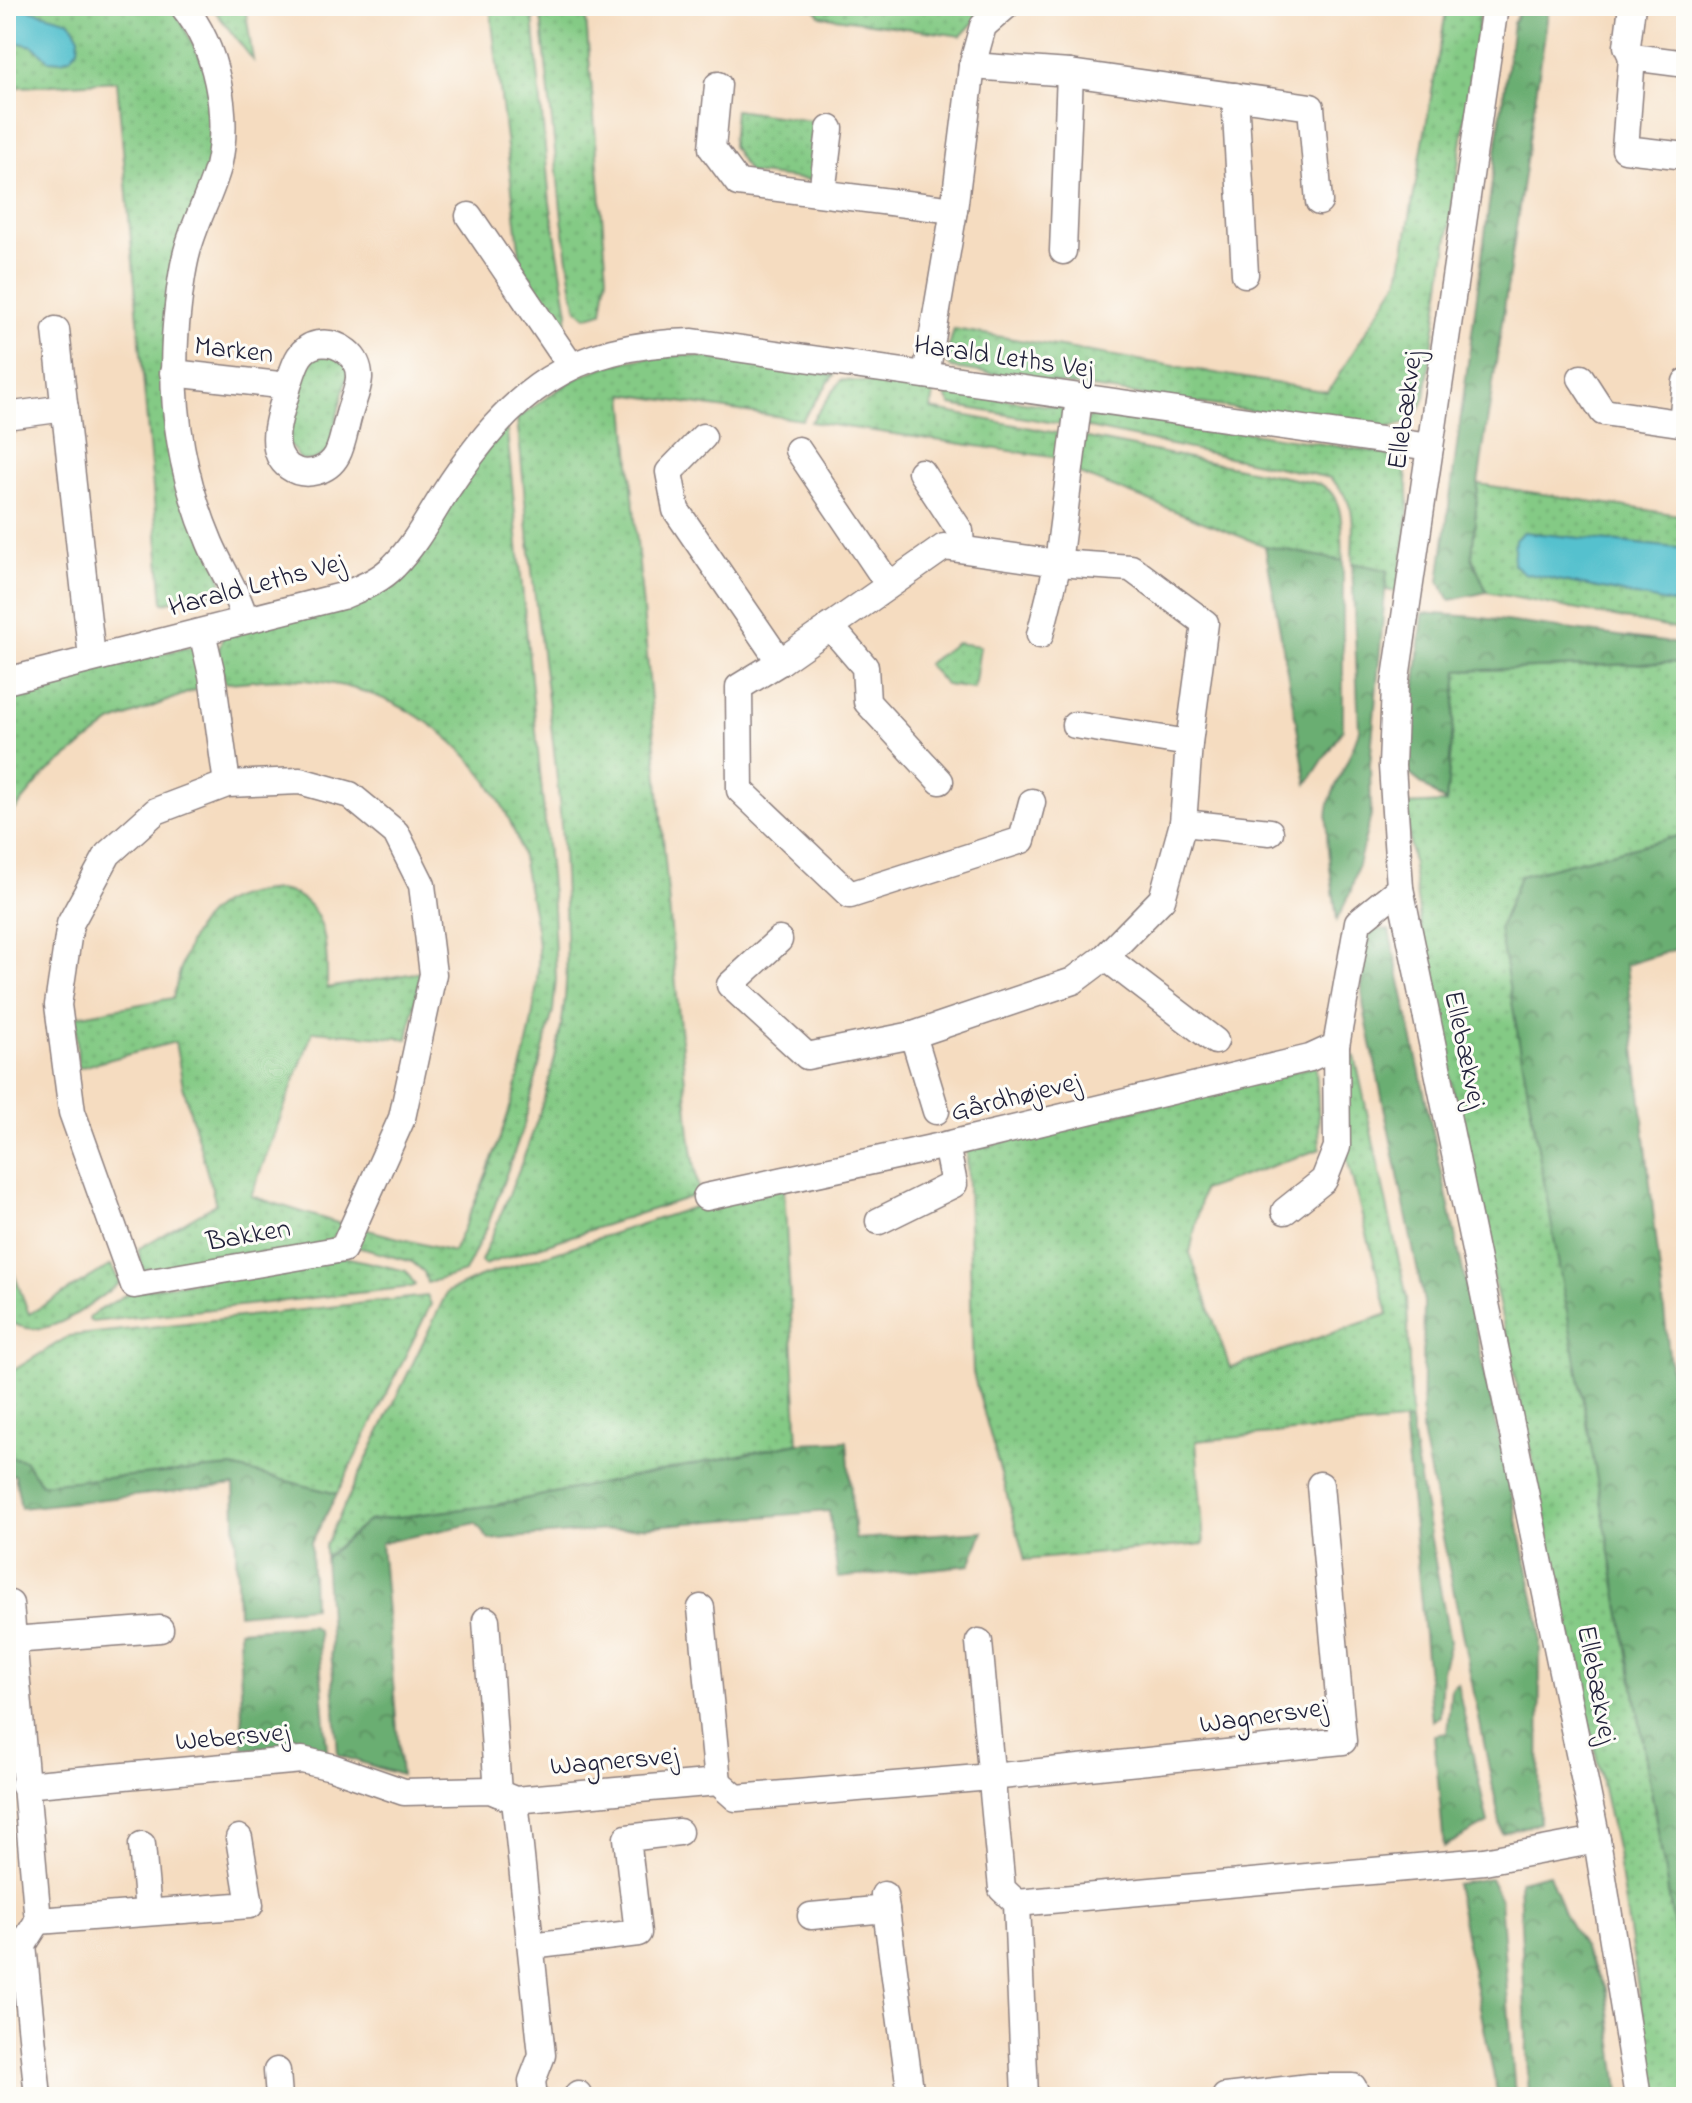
<svg xmlns="http://www.w3.org/2000/svg" width="1692" height="2103" font-family="'Indie Flower',sans-serif">
<style>
.green{fill:url(#green-dots);stroke:#537660;stroke-width:2}
.forest{fill:url(#forest-crowns);stroke:#466856;stroke-width:2}
.water{fill:#55c1ce;stroke:#3c7284;stroke-width:2}
.lines{fill:none;stroke-linecap:round;stroke-linejoin:round}
.minor-casing{stroke:#8c7f7e;stroke-width:29}
.minor{stroke:#fff;stroke-width:26}
.labels{text-anchor:middle;stroke-width:6;stroke-linejoin:round;paint-order:stroke}
.street-label{font-size:28px;fill:#22223b;stroke:#fdfcf7}
</style>
<defs>
<pattern id="green-dots" width="8" height="8" patternUnits="userSpaceOnUse" patternTransform="scale(2)"><rect width="8" height="8" fill="#84ca85"/><path d="M2 2h.1M6 6h.1" fill="none" stroke="#72ad74" stroke-width="1.8" stroke-linecap="round"/></pattern>
<pattern id="forest-crowns" width="20" height="18" patternUnits="userSpaceOnUse" patternTransform="scale(2)"><rect width="20" height="18" fill="#6bae72"/><path d="M2 6a3 3 0 1 1 6 0M12 15a3 3 0 1 1 6 0" fill="none" stroke="#588d5f"/></pattern>
</defs>
<rect width="100%" height="100%" fill="#fdfcf7"/>
<filter id="ink" filterUnits="userSpaceOnUse"><feTurbulence type="fractalNoise" baseFrequency=".0125" numOctaves="2"/><feDisplacementMap in="SourceGraphic" scale="16" xChannelSelector="R" yChannelSelector="G"/><feConvolveMatrix kernelMatrix="1 2 1 2 8 2 1 2 1" color-interpolation-filters="sRGB"/></filter>
<filter id="wash" filterUnits="userSpaceOnUse"><feTurbulence type="fractalNoise" baseFrequency=".006" numOctaves="4" result="noise"/><feDisplacementMap in="SourceGraphic" scale="32" xChannelSelector="R" yChannelSelector="G"/><feGaussianBlur stdDeviation="1.8" result="paint"/><feColorMatrix in="noise" values="0 0 0 0 0 0 0 0 0 0 0 0 0 0 0 0 0 1.4 0 .05"/><feComposite in="paint" operator="in"/></filter>
<g filter="url(#wash)">
<rect width="100%" height="100%" fill="#f5dcc0"/>
<g class="green">
<polygon points="6,6 173,6 208,73 212,153 167,328 223,590 163,603 117,81 6,88"/>
<polygon points="211,6 245,6 253,60"/>
<polygon points="490,6 532,6 550,202 568,313 566,322 560,324 521,264"/>
<polygon points="540,6 585,6 607,276 602,312 586,317 577,309 573,293 562,219"/>
<polygon points="812,6 989,6 961,36 821,16"/>
<path d="M1447,6H1481L1425,397C1415,426 1399,427 1371,428L952,368L945,361L954,329L1328,392L1399,279Z"/>
<polygon points="735,110 826,123 818,181 749,173 732,146"/>
<polygon points="329,354 349,368 328,453 311,461 300,459 288,442 287,429 302,372 315,357"/>
<path d="M685,355L834,375L802,420L624,394L676,985L690,1135L699,1194L484,1265L481,1261C516,1180 557,1085 565,997C568,967 566,936 565,906C563,813 551,721 539,629C529,559 525,489 517,419C536,406 554,391 574,380C608,361 647,357 685,355Z"/>
<polygon points="841,380 929,387 935,389 931,409 1062,434 1059,458 811,422"/>
<polygon points="946,391 1065,408 1064,422 1060,424 951,405 944,394"/>
<path d="M1104,411L1383,453C1390,456 1398,460 1403,467C1416,491 1401,565 1397,592L1385,590L1387,570L1352,563C1352,525 1360,506 1330,478L1084,427L1091,415Z"/>
<path d="M504,430L507,431L553,906L556,979L553,1011L524,1125L487,1227L465,1272L427,1283L424,1272L412,1262L357,1247L360,1228L453,1252C493,1164 532,1065 538,968C540,937 532,907 526,878C523,864 521,849 516,836C479,738 390,681 285,679C265,679 244,682 225,683L218,652L223,637L362,598Z"/>
<path d="M1083,437L1320,484C1347,497 1341,535 1343,561L1265,546L1077,473Z"/>
<polygon points="1478,484 1686,516 1686,631 1487,592 1472,557"/>
<polygon points="956,643 980,646 974,689 946,685 927,664"/>
<polygon points="193,646 199,654 200,688 111,723 45,774 6,821 6,692"/>
<polygon points="1686,662 1686,834 1520,876 1636,1699 1686,1999 1686,2097 1655,2097 1617,1853 1425,960 1405,805 1446,803 1458,671"/>
<path d="M278,890C327,896 328,947 327,988L421,972L408,1039L313,1031L251,1196L344,1225L323,1248L145,1277L138,1249L216,1204L183,1086L175,1042L78,1068L76,1016L173,998C190,930 199,895 278,890Z"/>
<polygon points="1355,1056 1407,1298 1411,1421 1196,1441 1204,1544 1025,1560 973,1373 967,1151 1316,1066 1320,1149 1203,1190 1190,1253 1230,1368 1388,1314 1345,1151 1345,1059"/>
<polygon points="784,1188 798,1443 495,1505 368,1521 325,1558 325,1546 447,1292 479,1277 700,1205"/>
<path d="M6,1252L29,1314L111,1265L120,1283C87,1305 45,1348 6,1319Z"/>
<polygon points="345,1257 406,1271 415,1285 412,1287 92,1322 89,1320 90,1316 130,1292"/>
<polygon points="427,1296 431,1304 337,1494 232,1467 41,1484 24,1460 6,1456 6,1375 69,1336"/>
</g>
<g class="forest">
<polygon points="1522,6 1549,6 1478,484 1472,557 1487,592 1450,600 1439,581 1513,23"/>
<polygon points="1265,546 1343,561 1343,729 1307,784"/>
<path d="M1352,563L1387,570L1370,765L1371,816L1351,891L1337,920C1334,890 1321,827 1330,800C1339,776 1352,755 1359,730Z"/>
<polygon points="1423,613 1475,617 1686,645 1686,662 1458,671 1446,803 1407,772"/>
<polygon points="1686,834 1686,946 1626,965 1686,1509 1686,1999 1636,1699 1499,929 1520,876"/>
<polygon points="1370,929 1389,930 1540,1626 1539,1823 1502,1833 1422,1433 1424,1302 1364,1009 1359,959"/>
<polygon points="1411,1421 1415,1453 1450,1642 1442,1670 1440,1716 1432,1721 1404,1422"/>
<polygon points="847,1441 855,1539 983,1531 970,1565 838,1578 829,1511 489,1540 476,1523 381,1543 401,1775 338,1755 325,1558 368,1521 495,1505 798,1443"/>
<polygon points="6,1456 24,1460 41,1484 232,1467 337,1494 311,1543 313,1607 238,1614 234,1485 21,1508 15,1475 6,1475"/>
<polygon points="311,1625 318,1631 327,1751 243,1749 239,1630"/>
<polygon points="1457,1683 1488,1823 1444,1847 1434,1735 1447,1733 1451,1688"/>
<polygon points="1549,1874 1564,1913 1606,1989 1620,2097 1529,2097 1519,1881"/>
<polygon points="1490,1878 1500,1899 1515,2096 1498,2097 1455,1884"/>
</g>
<g class="water">
<polygon points="6,6 16,6 70,21 79,37 78,48 71,57 62,61 48,60 33,46 6,40"/>
<polygon points="1523,532 1686,549 1686,606 1524,573 1513,564 1515,540"/>
</g>
</g>
<g filter="url(#ink)">
<g class="lines">
<g class="minor-casing">
<g id="minor">
<path d="M183,6C217,47 230,115 218,167C210,196 194,223 187,252C182,270 180,289 178,306C168,387 178,468 210,543C221,569 238,593 245,620"/>
<polyline points="1495,6 1395,685 1392,766 1400,888 1597,1840 1638,2097"/>
<polyline points="1632,6 1627,46 1632,57"/>
<polyline points="1686,64 1632,57 1625,149 1686,156"/>
<polyline points="972,66 1070,73 1311,107 1319,202"/>
<polyline points="718,85 712,148 738,183 954,210"/>
<polyline points="1235,96 1245,274"/>
<polyline points="822,193 830,129"/>
<polyline points="469,216 571,366"/>
<polyline points="1063,251 1070,73"/>
<polyline points="56,330 92,658"/>
<path d="M173,373L288,386C282,411 264,448 289,467C304,478 328,472 337,455C343,444 345,427 349,414C352,403 358,390 359,378C360,356 339,341 318,344C297,348 294,369 288,386"/>
<polyline points="926,375 954,210 972,66 983,26 1006,6"/>
<polyline points="1581,378 1603,412 1686,424"/>
<polyline points="6,416 65,408"/>
<polyline points="1682,423 1686,382"/>
<polyline points="703,437 669,472 676,510 780,662"/>
<polyline points="798,450 889,585"/>
<polyline points="921,472 960,531 961,547"/>
<polyline points="830,626 865,667 867,702 940,781"/>
<polyline points="202,632 212,675 227,784 156,811 108,854 70,924 58,1005 72,1112 134,1285 343,1249 402,1118 433,974 422,885 396,833 350,795 300,781 227,784"/>
<polyline points="1040,635 1058,563 1079,398"/>
<path d="M6,681L342,596C360,588 380,581 394,566C415,545 430,516 446,491C512,391 570,344 693,342L1430,447"/>
<polyline points="1032,802 1022,840 850,895 740,790 739,687 780,662 944,547 1058,563 1131,568 1205,623 1189,743 1075,725"/>
<polyline points="1183,823 1270,832"/>
<polyline points="779,940 730,985 807,1056 913,1035 1073,981 1105,957 1162,899 1183,823 1189,743"/>
<polyline points="1105,957 1215,1041"/>
<polyline points="913,1035 936,1111"/>
<polyline points="706,1197 946,1145 1310,1058 1336,1046 1358,922 1400,888"/>
<polyline points="1285,1211 1324,1180 1337,1147 1336,1046"/>
<polyline points="879,1221 954,1184 946,1145"/>
<polyline points="6,1604 10,1604 38,1921 23,1945 38,2097"/>
<polyline points="701,1608 718,1782"/>
<polyline points="486,1620 498,1793"/>
<polyline points="12,1640 160,1629"/>
<polyline points="979,1642 1002,1889 1017,1903 1025,2097"/>
<polyline points="24,1785 302,1760 332,1767 404,1792 490,1790 515,1800 718,1782 736,1798 991,1777 1343,1741 1320,1485"/>
<polyline points="515,1800 542,2055 532,2081 534,2097"/>
<polyline points="142,1845 148,1912"/>
<polyline points="884,1895 911,2097"/>
<polyline points="1017,1903 1484,1861 1597,1840"/>
<polyline points="811,1916 886,1909"/>
<polyline points="38,1921 250,1905 239,1838"/>
<polyline points="531,1946 638,1933 627,1838 679,1832"/>
<polyline points="277,2071 279,2097"/>
<polyline points="578,2094 578,2097"/>
<polyline points="1225,2097 1309,2087 1353,2087 1358,2097"/>
</g>
</g>
<use href="#minor" class="minor"/>
</g>
</g>
<g class="labels">
<g class="street-label">
<text transform="translate(234 348) rotate(6)" y="10">Marken</text>
<text transform="translate(1004 355) rotate(8)" y="10">Harald Leths Vej</text>
<text transform="translate(1403 410) rotate(-82)" y="10">Ellebækvej</text>
<text transform="translate(256 583) rotate(-15)" y="10">Harald Leths Vej</text>
<text transform="translate(1467 1049) rotate(78)" y="10">Ellebækvej</text>
<text transform="translate(1015 1095) rotate(-14)" y="10">Gårdhøjevej</text>
<text transform="translate(248 1233) rotate(-10)" y="10">Bakken</text>
<text transform="translate(1599 1684) rotate(79)" y="10">Ellebækvej</text>
<text transform="translate(1263 1714) rotate(-8)" y="10">Wagnersvej</text>
<text transform="translate(232 1735) rotate(-5)" y="10">Webersvej</text>
<text transform="translate(614 1759) rotate(-5)" y="10">Wagnersvej</text>
</g>
</g>
<rect width="1692" height="2103" fill="none" stroke="#fdfcf7" stroke-width="32"/>
</svg>
